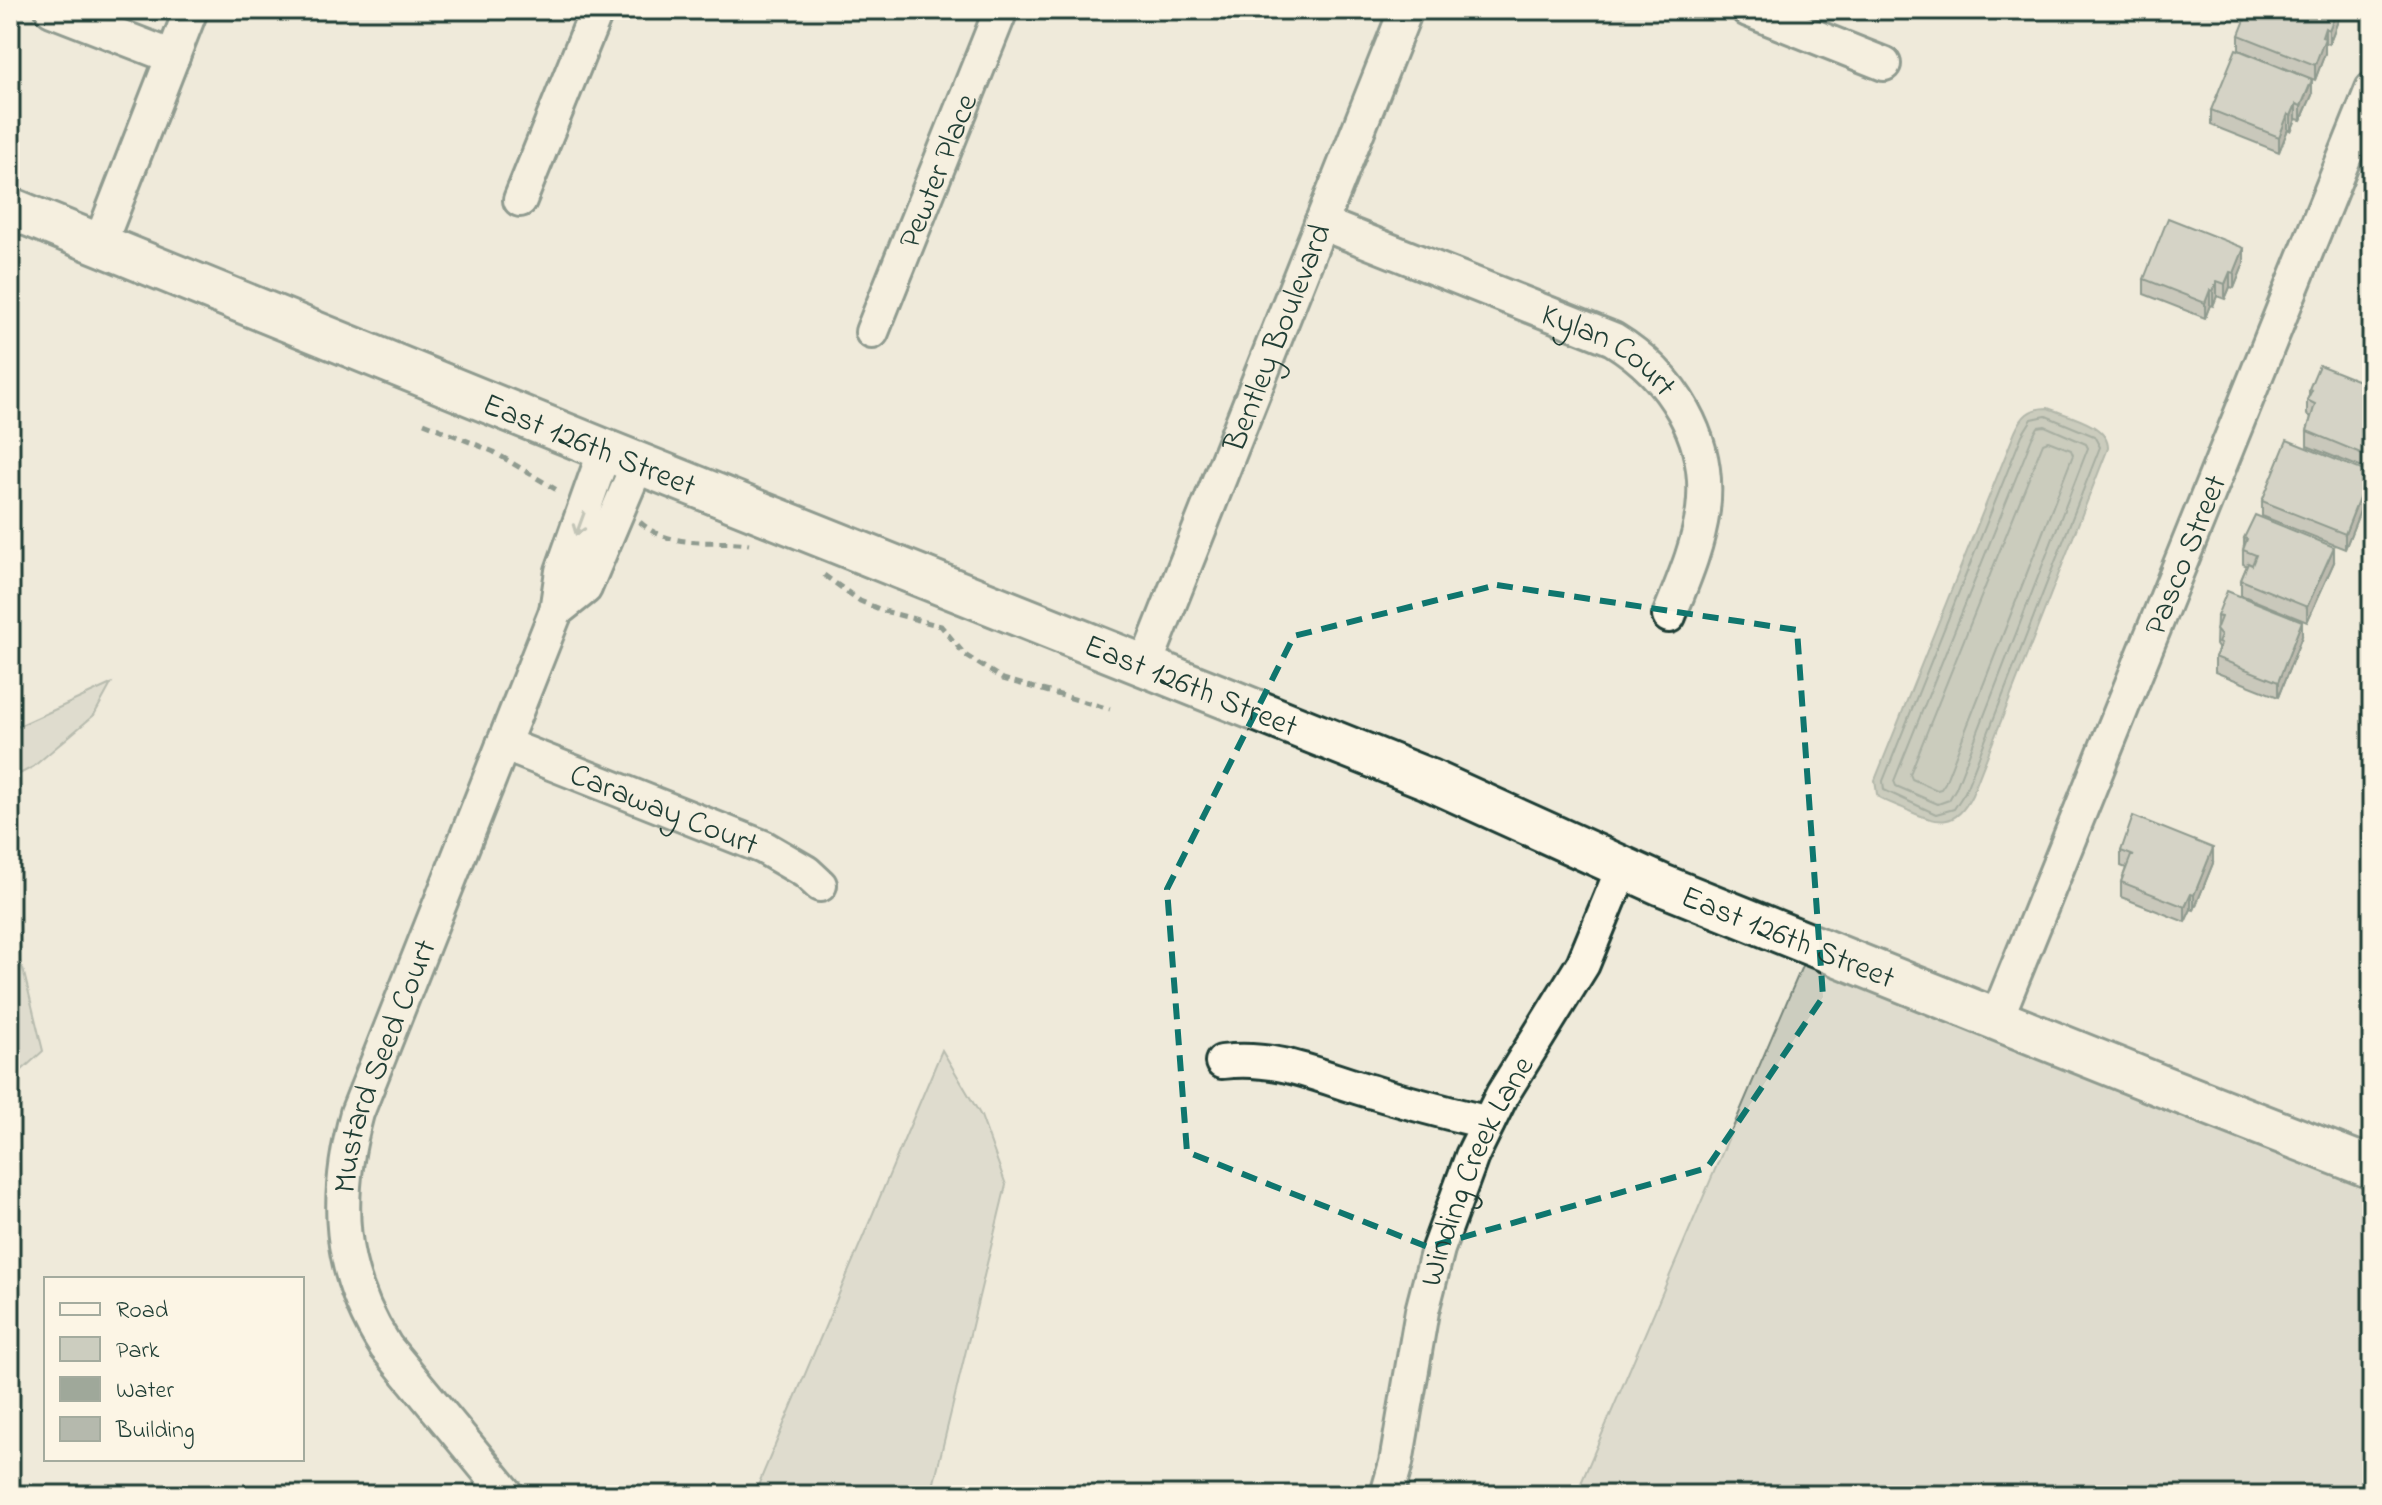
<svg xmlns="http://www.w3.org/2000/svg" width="2382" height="1505" font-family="'Indie Flower',sans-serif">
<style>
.green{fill:#cccdbf;stroke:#76857a;stroke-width:2}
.water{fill:#9fa89a;stroke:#6c7d71;stroke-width:2}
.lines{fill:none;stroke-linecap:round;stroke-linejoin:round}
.shore{stroke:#52685d;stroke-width:2}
.minor-casing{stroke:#1f3d34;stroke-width:38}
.major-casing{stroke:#1f3d34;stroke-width:46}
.path{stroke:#1f3d34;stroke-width:5;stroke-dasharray:8 6;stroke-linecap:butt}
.minor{stroke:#fcf5e5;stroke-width:32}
.major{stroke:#fcf5e5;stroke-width:40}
.wall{fill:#9c9f95;stroke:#1f3d34;stroke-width:2}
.shaded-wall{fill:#7f8279;stroke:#1f3d34;stroke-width:2}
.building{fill:#b5b9ad;stroke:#1f3d34;stroke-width:2}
.oneway{stroke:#8e998c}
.marked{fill:none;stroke:#0f766e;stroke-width:6;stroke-dasharray:16 10;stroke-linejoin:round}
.labels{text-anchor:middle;stroke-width:8;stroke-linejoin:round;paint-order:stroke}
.street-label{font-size:32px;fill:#1f3d34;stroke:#fcf5e5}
</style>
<rect width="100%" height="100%" fill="#efeada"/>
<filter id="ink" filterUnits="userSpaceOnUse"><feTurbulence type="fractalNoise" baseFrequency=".0125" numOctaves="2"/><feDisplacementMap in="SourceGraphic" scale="16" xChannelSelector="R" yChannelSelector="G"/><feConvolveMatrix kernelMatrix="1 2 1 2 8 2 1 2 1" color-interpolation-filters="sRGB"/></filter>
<g filter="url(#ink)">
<g class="green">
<polygon points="111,684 94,715 33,767 10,779 10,730"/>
<polygon points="10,947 23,969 43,1051 10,1081"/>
<polygon points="1805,959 2372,1190 2372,1495 1576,1495"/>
<polygon points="942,1050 981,1116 1006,1185 931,1495 754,1495"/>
</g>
<path class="water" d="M2048,408C2067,416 2108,424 2108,448L1972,795C1956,828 1939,824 1909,811C1900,806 1889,803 1880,798L1877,794L1875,780L2015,432C2022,416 2029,408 2048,408Z"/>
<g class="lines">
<g class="shore">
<polygon points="2046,416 2094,436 2100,447 1965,792 1954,809 1936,814 1884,790 1883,781 2022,435 2032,419"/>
<polygon points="2045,426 2086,444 2088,448 1956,788 1949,800 1938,804 1896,786 1894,781 2032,438 2038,427"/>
<polygon points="2048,441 2071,450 2073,455 1945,783 1941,789 1937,790 1912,779 1910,774 2043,443"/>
</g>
<g class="minor-casing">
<g id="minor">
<polyline points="52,10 173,57"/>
<polyline points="1748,10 1884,64"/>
<polyline points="520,200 597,10"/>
<path id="s1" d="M1321,223L1613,339C1672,375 1712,439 1703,510C1698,547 1683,581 1669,616"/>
<polyline points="100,243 191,10"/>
<path id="s2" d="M872,332L1001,10"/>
<polyline points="605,450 562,571 556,611 585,588 638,463"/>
<path id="s3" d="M1145,666L1406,10"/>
<path id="s4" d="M503,744L763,847L806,872L820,885"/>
<path id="s5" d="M1996,1020L2372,89"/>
<path d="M1222,1062C1278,1055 1320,1077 1373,1092C1411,1104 1449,1113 1488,1123"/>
<path id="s6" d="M508,1495L386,1347C337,1271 334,1198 357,1113L556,611"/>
<path id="s7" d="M1387,1495L1396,1463L1422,1311L1438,1249L1472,1156L1502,1095L1583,964L1623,867"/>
</g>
</g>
<g class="major-casing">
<g id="major">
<path id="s8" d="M10,208L605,450L1428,779L1662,885L2162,1086L2372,1168"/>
</g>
</g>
<g class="path">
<polyline points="424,423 494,452 560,492"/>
<path d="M640,522C671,550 711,539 749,544"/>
<polyline points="824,575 860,601 884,611 941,626 965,655 1003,679 1110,709"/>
</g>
<use href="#minor" class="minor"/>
<use href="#major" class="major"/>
</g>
<g class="wall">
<polygon points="2339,10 2339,18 2329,44 2325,43 2325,53 2315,80 2239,50 2239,35"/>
<polygon points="2312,95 2301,120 2296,119 2291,131 2288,129 2279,152 2211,125 2211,110"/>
<polygon points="2372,253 2372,278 2369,276 2369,261"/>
<polygon points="2244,263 2234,288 2230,287 2225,299 2217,296 2213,306 2210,305 2205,318 2144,294 2144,279"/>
<polygon points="2372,386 2370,471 2307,446 2307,431 2311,417 2307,415 2307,400 2309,396 2309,389"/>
<polygon points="2369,488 2345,549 2262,516 2262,501"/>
<polygon points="2244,538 2334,562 2307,622 2241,595 2241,580 2247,566 2243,564 2243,550 2244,545"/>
<polygon points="2217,616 2302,636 2278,697 2215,672 2215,657 2218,651 2218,648 2216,645"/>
<polygon points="2121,851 2213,863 2194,910 2191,909 2185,922 2121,897 2121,882 2126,868 2121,866"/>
</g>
<g class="shaded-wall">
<polygon points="2337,10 2339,10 2339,18 2329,44 2329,30"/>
<polygon points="2325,28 2325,53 2315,80 2315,65 2322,37"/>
<polygon points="2312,80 2312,95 2301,120 2301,106"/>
<polygon points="2296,104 2296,119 2291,131 2291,116"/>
<polygon points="2288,114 2288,129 2279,152 2279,137"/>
<polygon points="2244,248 2244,263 2234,288 2234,273"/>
<polygon points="2230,272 2230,287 2225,299 2225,284"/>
<polygon points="2217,281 2217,296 2213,306 2213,291"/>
<polygon points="2210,290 2210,305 2205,318 2205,303"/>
<polygon points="2372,453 2372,468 2370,471 2370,457"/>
<polygon points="2369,473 2369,488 2345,549 2345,534"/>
<polygon points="2334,547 2334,562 2307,622 2307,607"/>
<polygon points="2302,621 2302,636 2278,697 2278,682"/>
<polygon points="2213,848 2213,863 2194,910 2194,895"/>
<polygon points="2191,894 2191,909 2185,922 2185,907"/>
</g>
<g class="building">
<polygon points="2249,10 2337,10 2329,30 2325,28 2322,37 2325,38 2315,65 2239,35"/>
<polygon points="2236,49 2312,80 2301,106 2296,104 2291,116 2288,114 2279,137 2211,110"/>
<polygon points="2168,218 2244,248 2234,273 2230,272 2225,284 2217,281 2213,291 2210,290 2205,303 2144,279"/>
<polygon points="2319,365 2372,386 2372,453 2370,457 2307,431 2315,404 2307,400 2312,390 2309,389"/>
<polygon points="2287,440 2369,473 2345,534 2262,501"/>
<polygon points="2255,515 2334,547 2307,607 2241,580 2248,563 2252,565 2256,555 2243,550 2247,539 2244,538"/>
<polygon points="2227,591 2302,621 2278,682 2215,657 2221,644 2218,643 2221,636 2216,630 2221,617 2217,616"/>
<polygon points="2133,816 2213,848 2194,895 2191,894 2185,907 2121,882 2131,856 2134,856 2121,851"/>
</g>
<defs><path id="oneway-shaft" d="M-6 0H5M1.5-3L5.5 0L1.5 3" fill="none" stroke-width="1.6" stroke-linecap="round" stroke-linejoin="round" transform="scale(2)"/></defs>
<use class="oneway" href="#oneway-shaft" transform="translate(580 524) rotate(110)"/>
</g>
<path d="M0 0H2382V1505H0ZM1497,585L1797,630L1823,997L1707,1168L1428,1247L1187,1152L1167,889L1294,636Z" fill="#efeada" fill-opacity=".55" fill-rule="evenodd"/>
<path class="marked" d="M1497,585L1797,630L1823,997L1707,1168L1428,1247L1187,1152L1167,889L1294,636Z"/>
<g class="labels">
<g class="street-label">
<text dy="11" stroke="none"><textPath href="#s2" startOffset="174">Pewter Place</textPath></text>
<text dy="11" stroke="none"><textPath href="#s3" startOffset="354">Bentley Boulevard</textPath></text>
<text dy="11" stroke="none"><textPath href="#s1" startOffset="316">Kylan Court</textPath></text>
<text dy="11" stroke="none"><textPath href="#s8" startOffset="626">East 126th Street</textPath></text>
<text dy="11" stroke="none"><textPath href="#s5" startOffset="502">Pasco Street</textPath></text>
<text dy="11" stroke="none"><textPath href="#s8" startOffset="1274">East 126th Street</textPath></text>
<text dy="11" stroke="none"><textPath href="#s4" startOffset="174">Caraway Court</textPath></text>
<text dy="11" stroke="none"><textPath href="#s8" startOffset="1922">East 126th Street</textPath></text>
<text dy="11" stroke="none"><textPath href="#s6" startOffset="488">Mustard Seed Court</textPath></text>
<text dy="11" stroke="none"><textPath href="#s7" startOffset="338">Winding Creek Lane</textPath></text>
</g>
</g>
<rect width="2382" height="1505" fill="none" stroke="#fcf5e5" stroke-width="40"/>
<rect x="20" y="20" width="2342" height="1465" fill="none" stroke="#1f3d34" stroke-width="3" filter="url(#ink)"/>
<rect x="44" y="1277" width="260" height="184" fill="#fcf5e5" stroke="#a4ab9e" stroke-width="2"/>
<rect x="60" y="1303" width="40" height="12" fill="#fcf5e5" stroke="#a4ab9e" stroke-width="2"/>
<text x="116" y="1317" font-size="24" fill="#1f3d34">Road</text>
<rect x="60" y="1337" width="40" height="24" fill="#cccdbf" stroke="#a4ab9e" stroke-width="2"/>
<text x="116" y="1357" font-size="24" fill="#1f3d34">Park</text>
<rect x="60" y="1377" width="40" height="24" fill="#9fa89a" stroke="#a4ab9e" stroke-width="2"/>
<text x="116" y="1397" font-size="24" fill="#1f3d34">Water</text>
<rect x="60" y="1417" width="40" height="24" fill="#b5b9ad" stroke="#a4ab9e" stroke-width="2"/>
<text x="116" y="1437" font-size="24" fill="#1f3d34">Building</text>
</svg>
